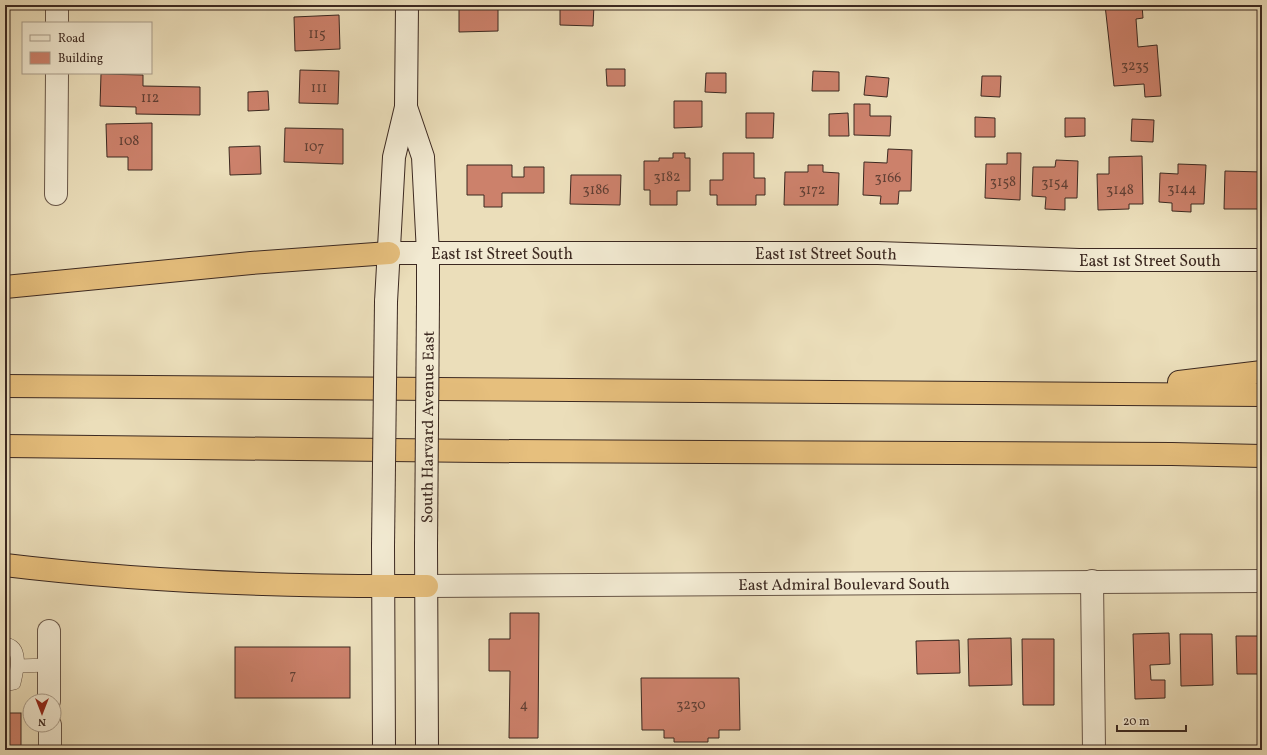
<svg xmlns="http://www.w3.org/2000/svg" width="1267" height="755" font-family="Vollkorn,serif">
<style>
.building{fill:#cc816b;stroke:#3c2921}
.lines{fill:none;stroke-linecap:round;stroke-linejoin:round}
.lane-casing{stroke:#685647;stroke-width:14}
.street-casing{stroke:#685647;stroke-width:24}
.secondary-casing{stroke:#3c2921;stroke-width:24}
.highway-casing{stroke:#3c2921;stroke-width:24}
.lane{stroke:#f2ead2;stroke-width:13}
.street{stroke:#f2ead2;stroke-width:22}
.secondary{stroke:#f2ead2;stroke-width:22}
.highway{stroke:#e6bf7d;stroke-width:22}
.secondary-bridge-casing{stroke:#3c2921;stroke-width:24;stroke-linecap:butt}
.secondary-bridge{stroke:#f2ead2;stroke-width:22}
.labels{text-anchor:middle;stroke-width:3;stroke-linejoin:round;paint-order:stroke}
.number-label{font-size:14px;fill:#603f34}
.street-label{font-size:16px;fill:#3c2921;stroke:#f2ead2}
</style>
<rect width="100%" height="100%" fill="#ebdeba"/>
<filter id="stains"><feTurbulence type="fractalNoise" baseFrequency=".005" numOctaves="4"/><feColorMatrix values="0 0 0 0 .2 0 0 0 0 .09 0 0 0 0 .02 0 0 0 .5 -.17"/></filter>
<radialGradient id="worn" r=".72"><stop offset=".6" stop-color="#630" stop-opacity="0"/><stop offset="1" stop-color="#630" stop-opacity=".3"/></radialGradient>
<g class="building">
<polygon points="459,5 498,5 498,31 459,32"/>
<polygon points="560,5 594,5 593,26 560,25"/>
<polygon points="1105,5 1142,5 1143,18 1136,19 1138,47 1157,45 1161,96 1145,97 1144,84 1114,86"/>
<polygon points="339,15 340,49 295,51 294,17"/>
<polygon points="606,69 625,69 625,86 607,86"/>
<polygon points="300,70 339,71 338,104 299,103"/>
<polygon points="813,71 839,72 839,91 812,91"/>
<polygon points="706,73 726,73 726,93 705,92"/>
<polygon points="101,74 143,75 143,86 200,87 200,115 136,114 136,107 100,106"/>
<polygon points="866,76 889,78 887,97 864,95"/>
<polygon points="982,76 1001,76 1000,97 981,96"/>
<polygon points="268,91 269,110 248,111 248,92"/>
<polygon points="674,101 702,101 702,127 674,128"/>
<polygon points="854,104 870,104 870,116 891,116 890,136 854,135"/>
<polygon points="746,113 774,113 773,138 746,138"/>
<polygon points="848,113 849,136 829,136 829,114"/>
<polygon points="975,117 995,118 995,137 975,137"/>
<polygon points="1065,118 1085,118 1085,136 1065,137"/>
<polygon points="1132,119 1154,120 1153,142 1131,141"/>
<polygon points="152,123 152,170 128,170 128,157 107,157 106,124"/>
<polygon points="285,128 343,129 343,164 284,162"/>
<rect x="5" y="133" width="4" height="23"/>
<polygon points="260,146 261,174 230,175 229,147"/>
<polygon points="888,149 912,150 911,191 899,191 898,204 880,204 881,196 863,195 864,162 887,163"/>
<polygon points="673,153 685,153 685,158 690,158 690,191 677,191 677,205 650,205 650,190 644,190 644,161 659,161 659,158 673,158"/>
<polygon points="723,153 754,153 754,178 765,178 765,195 756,195 756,205 717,205 717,195 710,195 710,180 723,180"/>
<polygon points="1007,153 1021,153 1020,200 985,198 986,164 1007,164"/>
<polygon points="1142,156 1143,204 1129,204 1129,209 1098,210 1097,174 1109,174 1109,157"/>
<polygon points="1056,160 1078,161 1077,198 1065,198 1065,210 1045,209 1046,197 1032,196 1033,167 1055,167"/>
<polygon points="1178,164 1206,165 1204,204 1191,204 1191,212 1172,211 1172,203 1159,202 1160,173 1178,174"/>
<polygon points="467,165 512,165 512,177 524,177 524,167 544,167 544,193 502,193 502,207 484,207 484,195 467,195"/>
<polygon points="808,165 823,165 823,172 839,173 838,205 784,205 785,172 808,172"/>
<polygon points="1225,171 1262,172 1262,209 1224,209"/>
<polygon points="571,175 621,175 620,205 570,204"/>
<polygon points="510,613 539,613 538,738 509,738 510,671 489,671 489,639 510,639"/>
<polygon points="1169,633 1170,664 1150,665 1151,680 1165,680 1165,698 1135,699 1133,634"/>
<polygon points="1180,634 1212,634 1213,685 1181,686"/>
<polygon points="1236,636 1262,636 1262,681 1259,681 1259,674 1237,674"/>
<polygon points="1011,638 1012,685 969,686 968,639"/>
<polygon points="1022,639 1054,639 1054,705 1023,705"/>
<polygon points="959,640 960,673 917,674 916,641"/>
<rect x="235" y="647" width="115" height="51"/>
<polygon points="641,678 739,678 740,730 719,730 719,738 708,738 708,742 674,742 674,738 664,738 664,730 642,730"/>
<rect x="5" y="713" width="16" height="37"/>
<polygon points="1168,746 1168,750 1125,750 1125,747"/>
<polygon points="963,748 963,750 832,750 860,749"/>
</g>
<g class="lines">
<g class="lane-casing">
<g id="lane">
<path d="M5,644C23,647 17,670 14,683L5,685"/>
<polyline points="18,666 49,665"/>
</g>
</g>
<g class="street-casing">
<g id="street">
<polyline points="57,23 57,5"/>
<polyline points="56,194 57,73"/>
<polyline points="1092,581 1094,750"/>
<path id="s1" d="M427,586L1262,581"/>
<polyline points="49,631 49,701"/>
<polyline points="50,725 50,750"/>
</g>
</g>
<g class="secondary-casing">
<g id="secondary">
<polyline points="406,107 423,157 428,253 428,302"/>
<path id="s2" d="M389,253H878L1079,260H1262"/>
<polyline points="386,302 394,157 406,107 407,5"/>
<polyline points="383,546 384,750"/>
<polyline points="426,546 427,750"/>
</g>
</g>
<g class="highway-casing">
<g id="highway">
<polyline points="5,287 251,263 389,253"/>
<polyline points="1179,382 1262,372"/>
<polyline points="5,386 1262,395"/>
<polyline points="5,446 480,451 1172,454 1262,456"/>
<path d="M5,565C145,582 286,587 427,586"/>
</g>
</g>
<use href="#lane" class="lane"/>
<use href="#street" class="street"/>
<use href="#secondary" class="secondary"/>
<use href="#highway" class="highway"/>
<g class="secondary-bridge-casing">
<g id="secondary-bridge">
<polyline points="383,546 386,302"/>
<path id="s3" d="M426,546L428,302"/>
</g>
</g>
<use href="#secondary-bridge" class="secondary-bridge"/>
</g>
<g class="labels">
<g class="number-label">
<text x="317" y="38">115</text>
<text x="1135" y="70">3235</text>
<text x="319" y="92">111</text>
<text x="150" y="102">112</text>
<text x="129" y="145">108</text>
<text x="314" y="151">107</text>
<text x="667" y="181">3182</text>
<text x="888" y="182">3166</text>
<text x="1003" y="186">3158</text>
<text x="1055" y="187">3154</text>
<text x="1182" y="193">3144</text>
<text x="596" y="194">3186</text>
<text x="812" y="194">3172</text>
<text x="1120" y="194">3148</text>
<text x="293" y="679">7</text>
<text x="524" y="709">4</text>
<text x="691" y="709">3230</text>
</g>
<g class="street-label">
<text dy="6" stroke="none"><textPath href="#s2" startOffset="113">East 1st Street South</textPath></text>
<text dy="6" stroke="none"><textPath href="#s2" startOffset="437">East 1st Street South</textPath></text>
<text dy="6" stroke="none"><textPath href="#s2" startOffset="761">East 1st Street South</textPath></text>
<text dy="6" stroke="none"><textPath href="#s3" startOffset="119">South Harvard Avenue East</textPath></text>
<text dy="6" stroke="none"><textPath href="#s1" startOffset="417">East Admiral Boulevard South</textPath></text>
</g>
</g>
<rect width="1267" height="755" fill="none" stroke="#ebdeba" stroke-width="20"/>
<rect x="6" y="6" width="1255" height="743" fill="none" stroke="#3c2921" stroke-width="2"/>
<rect x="10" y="10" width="1247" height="735" fill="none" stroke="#3c2921"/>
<rect x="22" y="22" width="130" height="52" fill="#f2ead2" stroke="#a99d8b"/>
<rect x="30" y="35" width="20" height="6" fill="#f2ead2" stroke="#a99d8b"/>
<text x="58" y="42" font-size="12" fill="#3c2921">Road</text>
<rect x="30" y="52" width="20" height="12" fill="#cc816b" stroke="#a99d8b"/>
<text x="58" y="62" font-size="12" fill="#3c2921">Building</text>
<g transform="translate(42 713) rotate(180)"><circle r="19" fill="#f2ead2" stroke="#a99d8b"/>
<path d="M0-3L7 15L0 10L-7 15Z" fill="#8f2418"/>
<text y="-6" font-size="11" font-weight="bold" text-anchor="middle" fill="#3c2921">N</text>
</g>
<path d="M1117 725v6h69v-6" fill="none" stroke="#3c2921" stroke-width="2"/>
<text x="1123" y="725" font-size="12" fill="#3c2921" stroke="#f2ead2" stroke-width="3" paint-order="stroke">20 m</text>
<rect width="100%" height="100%" filter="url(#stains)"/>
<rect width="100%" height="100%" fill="url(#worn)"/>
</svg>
